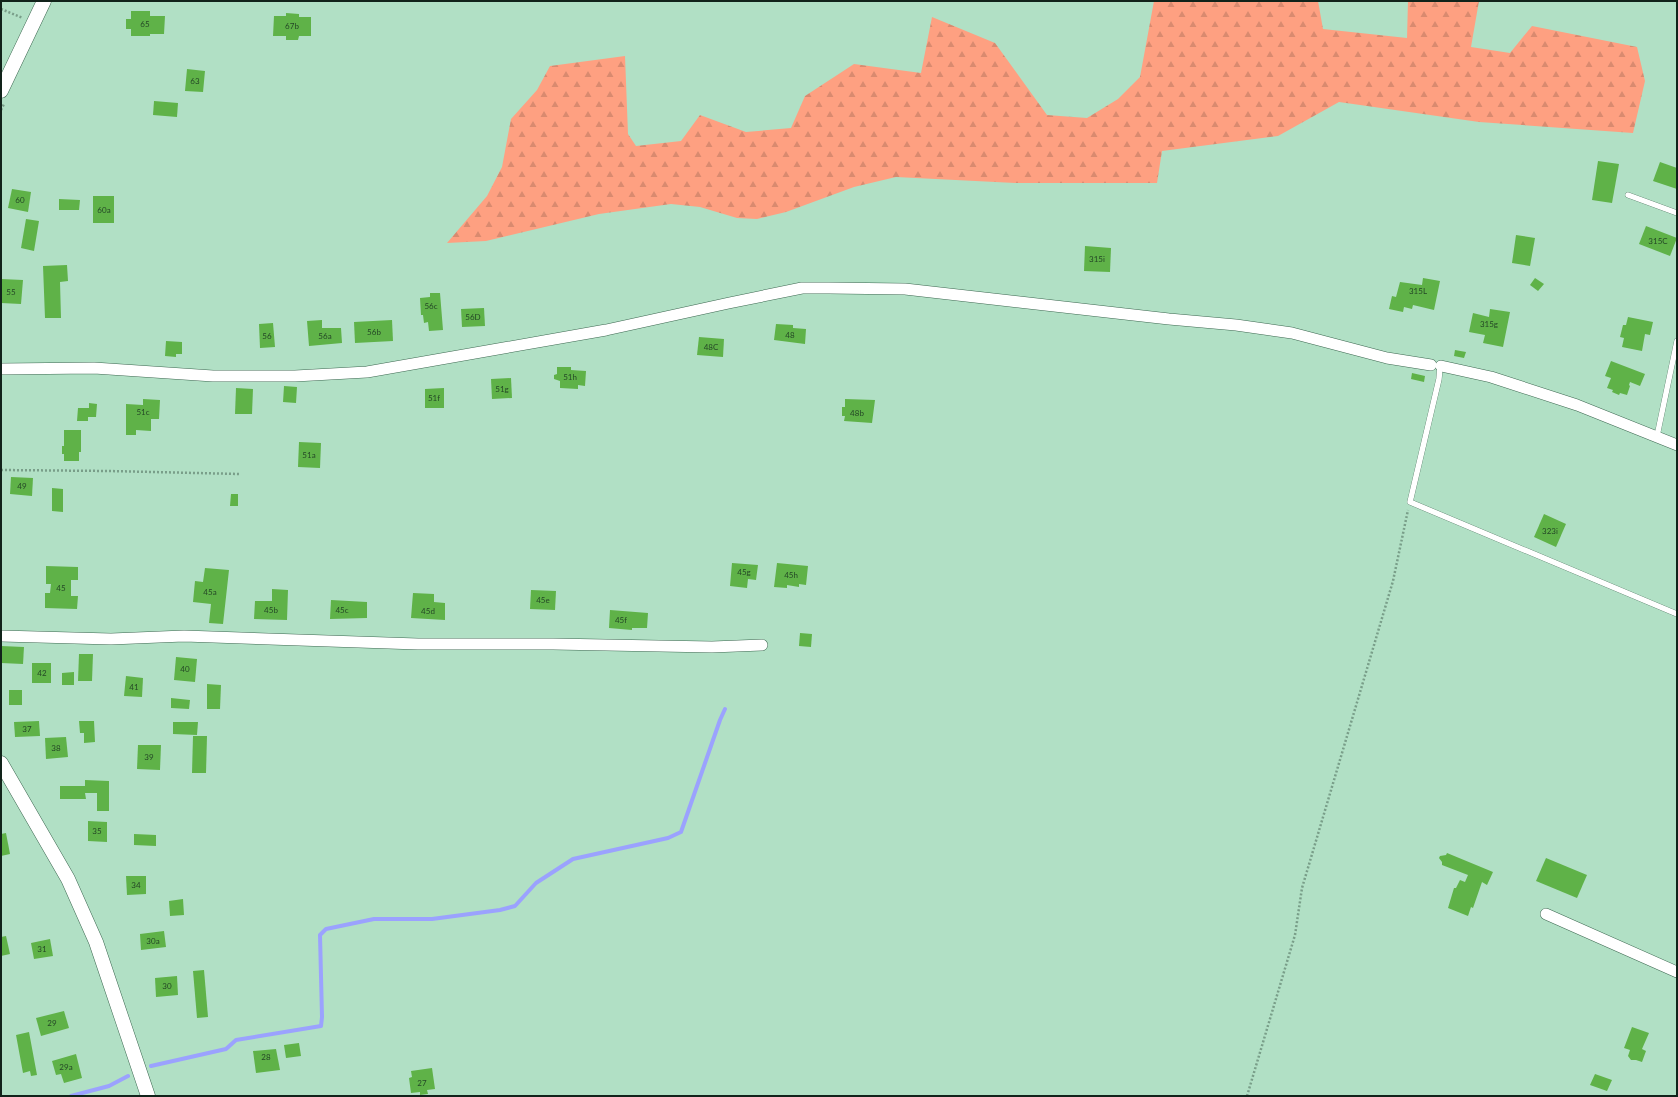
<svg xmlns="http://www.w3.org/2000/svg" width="1678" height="1097" font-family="Lato,sans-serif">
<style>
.forest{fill:url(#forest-firs)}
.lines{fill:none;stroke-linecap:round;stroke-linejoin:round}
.stream{stroke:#9ba2fe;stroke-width:4}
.building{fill:#5fb248}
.service-casing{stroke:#3d6851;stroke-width:6}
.minor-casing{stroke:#3d6851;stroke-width:12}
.tertiary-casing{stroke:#3d6851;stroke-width:15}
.path{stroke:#799e89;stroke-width:2.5;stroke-dasharray:2 2;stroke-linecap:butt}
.service{stroke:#fff;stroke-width:5.5}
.minor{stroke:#fff;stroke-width:11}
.tertiary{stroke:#fff;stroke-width:14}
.labels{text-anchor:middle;stroke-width:3;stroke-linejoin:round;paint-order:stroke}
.number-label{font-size:8px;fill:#244726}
</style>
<defs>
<pattern id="forest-firs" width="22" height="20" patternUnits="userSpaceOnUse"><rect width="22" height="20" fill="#fea081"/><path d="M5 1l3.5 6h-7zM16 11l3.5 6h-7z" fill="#d98a6f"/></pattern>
</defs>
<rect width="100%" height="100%" fill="#b1e0c5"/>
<polygon class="forest" points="1154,1 1318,1 1323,29 1407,38 1408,1 1479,1 1471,47 1510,53 1532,26 1637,47 1645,81 1633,133 1479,122 1339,102 1278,136 1162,151 1157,183 1015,183 896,177 854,187 786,212 757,219 737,218 700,207 671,204 599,214 486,241 447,243 487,196 502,167 511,119 537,90 550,66 625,56 628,134 636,146 681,141 700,115 746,132 791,128 805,96 854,64 921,73 932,17 995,43 1047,115 1087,118 1118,99 1140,77"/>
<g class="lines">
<g class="stream">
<polyline points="151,1066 226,1049 236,1040 321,1026 322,1017 320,935 326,929 374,919 432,919 500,910 515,906 536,883 573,859 668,838 681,832 720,720 725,709"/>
<polyline points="71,1096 109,1086 128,1076"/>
</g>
</g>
<g class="building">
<polygon points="131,11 150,11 150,16 165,16 164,34 150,34 150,36 131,36 131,29 126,29 126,19 131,19"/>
<polygon points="286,13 299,14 299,17 311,17 311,36 299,36 298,40 286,40 286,36 273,36 274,16 286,16"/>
<polygon points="187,69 205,71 203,92 185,91"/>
<polygon points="154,101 178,103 177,117 153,115"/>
<polygon points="1598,161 1619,164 1612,203 1592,200"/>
<polygon points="1660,162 1677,168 1677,189 1653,181"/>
<polygon points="12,189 31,192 28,212 8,208"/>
<rect x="93" y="196" width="21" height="27"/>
<polygon points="59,199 80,200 79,210 59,210"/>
<polygon points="26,219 39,221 34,251 21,248"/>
<polygon points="1646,226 1677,238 1670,256 1639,244"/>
<polygon points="1516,235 1535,238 1530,266 1512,263"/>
<polygon points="1085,246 1111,248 1110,272 1084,271"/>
<polygon points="67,265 68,281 60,282 61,318 45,318 43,266"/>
<polygon points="1423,278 1440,281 1434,310 1413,305 1412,309 1404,307 1403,312 1389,309 1392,296 1396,297 1400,282 1422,285"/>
<polygon points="1535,278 1544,284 1538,291 1530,285"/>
<polygon points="1,279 23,280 21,304 1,303"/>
<polygon points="430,293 440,293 443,330 429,331 428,322 424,323 423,315 421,315 420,298 430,297"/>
<polygon points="484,308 485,326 462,327 461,309"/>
<polygon points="1490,309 1510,312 1503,347 1483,343 1485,335 1469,332 1473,313 1489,317"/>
<polygon points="1628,317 1653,322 1650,335 1645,334 1642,351 1622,347 1624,338 1620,337 1623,325 1626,325"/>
<polygon points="322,320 322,328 341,328 342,343 309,346 307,321"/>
<polygon points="392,320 393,341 355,343 354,322"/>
<polygon points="273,323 275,347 260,348 259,324"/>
<polygon points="776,324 793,325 793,328 806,329 805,344 774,340"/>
<polygon points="699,337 724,339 723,357 697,355"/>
<polygon points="166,341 182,342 182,354 176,354 176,357 165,356"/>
<polygon points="1455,350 1466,352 1464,358 1454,356"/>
<polygon points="1611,361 1645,374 1640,386 1630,382 1629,385 1630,386 1627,395 1620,393 1619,395 1612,392 1613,390 1607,388 1611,378 1605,376"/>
<polygon points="557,367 571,367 571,370 586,371 585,386 578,385 578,389 560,388 560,381 554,379 554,375 557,374"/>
<polygon points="1412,373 1425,376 1424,382 1411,379"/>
<polygon points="511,378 512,398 492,399 491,379"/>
<polygon points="284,386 297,387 296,403 283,402"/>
<polygon points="236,388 253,389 252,414 235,414"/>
<polygon points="444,388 444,408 425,408 425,389"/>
<polygon points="143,399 160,400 159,419 151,419 151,431 136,430 136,435 126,435 126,404 143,405"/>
<polygon points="845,399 875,400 872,423 844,421 845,416 842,416 842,407 845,407"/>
<polygon points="89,403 97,404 96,417 88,417 88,421 77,421 78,408 89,408"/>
<polygon points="64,430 81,430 81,452 79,452 79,461 64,461 64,454 62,454 62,446 64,446"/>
<polygon points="299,442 321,443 320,468 298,467"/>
<polygon points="11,477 33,478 32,496 10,494"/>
<polygon points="52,488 63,489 63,512 52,511"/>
<polygon points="231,494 238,494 238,506 230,506"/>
<polygon points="1544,514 1566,524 1556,547 1534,537"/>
<polygon points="732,563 758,565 756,580 748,579 747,588 730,586"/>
<polygon points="777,563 808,566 806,585 799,584 799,587 787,585 787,588 774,587"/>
<polygon points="46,566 78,567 78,580 71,580 71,596 78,596 77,609 45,608 45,593 50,593 51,584 46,584"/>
<polygon points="205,568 229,570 223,624 209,623 211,604 193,602 195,581 203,582"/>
<polygon points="272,589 288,590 287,620 254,619 255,601 272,601"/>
<polygon points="531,590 556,591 555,610 530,609"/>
<polygon points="413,593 434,594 434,602 445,603 445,620 411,618"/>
<polygon points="331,600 367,602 367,618 330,619"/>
<polygon points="610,610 648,613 647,628 632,628 632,630 609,628"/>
<polygon points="800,633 812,634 811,647 799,646"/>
<polygon points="1,646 24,647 23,664 1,663"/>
<polygon points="79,654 93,654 92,681 78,681"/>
<polygon points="176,657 197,659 195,682 174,680"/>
<rect x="32" y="663" width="19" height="20"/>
<polygon points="74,672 74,685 62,685 62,673"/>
<polygon points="126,676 143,678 142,697 124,696"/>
<polygon points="207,684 221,685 220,709 207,709"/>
<rect x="9" y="690" width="13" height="15"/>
<polygon points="171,698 190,700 189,709 171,708"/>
<polygon points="39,721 40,736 15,737 14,722"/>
<polygon points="79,721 94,721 95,742 84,743 84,733 80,733"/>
<polygon points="173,722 198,722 197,735 173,734"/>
<polygon points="193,736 207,736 206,773 192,773"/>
<polygon points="66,737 68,757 46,759 45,738"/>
<polygon points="138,745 161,745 160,770 137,769"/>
<polygon points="85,780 109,781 109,811 97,811 97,793 85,793 86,799 60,799 60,786 85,786"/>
<polygon points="88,821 107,822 107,842 88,841"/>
<polygon points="6,833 10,854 1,856 1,834"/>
<polygon points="134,834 156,835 156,846 134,845"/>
<polygon points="1447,853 1493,872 1487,885 1482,882 1473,908 1471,907 1468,916 1448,908 1454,888 1456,888 1460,880 1465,882 1468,875 1442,865 1442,862 1439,858 1440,856 1446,855"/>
<polygon points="1546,858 1587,875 1577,898 1536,881"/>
<polygon points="126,876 146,876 146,894 127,895"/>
<polygon points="183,899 184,915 170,916 169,901"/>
<polygon points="164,931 166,947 141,950 140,934"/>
<polygon points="6,936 10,954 1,956 1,937"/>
<polygon points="50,939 53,956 34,959 31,943"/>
<polygon points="204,970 208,1017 197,1018 193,971"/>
<polygon points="177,976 178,995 156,997 155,978"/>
<polygon points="64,1011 69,1028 41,1036 36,1018"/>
<polygon points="1632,1027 1649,1033 1642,1049 1646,1051 1642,1062 1636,1060 1631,1060 1628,1056 1630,1050 1624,1048"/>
<polygon points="29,1032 37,1075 31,1076 30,1071 23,1073 16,1035"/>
<polygon points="299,1043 301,1056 286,1058 284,1045"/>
<polygon points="276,1049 280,1070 256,1073 253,1051"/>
<polygon points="76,1054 82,1078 64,1083 61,1074 56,1075 52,1061"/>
<polygon points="432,1068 435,1089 427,1090 428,1094 420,1095 420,1092 411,1093 409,1078 412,1077 411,1071"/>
<polygon points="1595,1074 1612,1080 1607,1091 1590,1085"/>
</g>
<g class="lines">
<g class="service-casing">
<g id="service">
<polyline points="1628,195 1677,213"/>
<polyline points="1440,366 1439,379 1410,502 1677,614"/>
<polyline points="1657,436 1677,341"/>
</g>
</g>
<g class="minor-casing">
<g id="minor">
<polyline points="1441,366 1491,377 1577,405 1677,445"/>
<polyline points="1,369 94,368 213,376 295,376 367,372 606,330 729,303 802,288 829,288 905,289 1169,319 1236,325 1292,333 1387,358 1431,365"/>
<polyline points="1,636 111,639 184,636 418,644 553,644 712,647 762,645"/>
<polyline points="1546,914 1677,972"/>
</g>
</g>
<g class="tertiary-casing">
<g id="tertiary">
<polyline points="1,91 44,1"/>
<polyline points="1,763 68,879 96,942 148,1096"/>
</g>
</g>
<g class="path">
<polyline points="1,9 23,18"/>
<polyline points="1,110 4,104"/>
<polyline points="1,470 109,471 240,474"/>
<polyline points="1247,1096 1295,935 1302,888 1393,581 1408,510"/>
</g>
<use href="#service" class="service"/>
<use href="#minor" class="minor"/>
<use href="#tertiary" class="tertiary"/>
</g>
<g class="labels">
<g class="number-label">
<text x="145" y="27">65</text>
<text x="292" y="29">67b</text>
<text x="195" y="84">63</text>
<text x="20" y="203">60</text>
<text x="104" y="213">60a</text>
<text x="1658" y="244">315C</text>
<text x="1097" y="262">315i</text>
<text x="1418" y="294">315L</text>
<text x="11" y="295">55</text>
<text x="431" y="309">56c</text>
<text x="473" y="320">56D</text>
<text x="1489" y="327">315g</text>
<text x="374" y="335">56b</text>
<text x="790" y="338">48</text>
<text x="267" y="339">56</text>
<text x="325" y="339">56a</text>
<text x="711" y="350">48C</text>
<text x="570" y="380">51h</text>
<text x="502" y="392">51g</text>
<text x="434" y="401">51f</text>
<text x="143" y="415">51c</text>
<text x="857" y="416">48b</text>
<text x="309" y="458">51a</text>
<text x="22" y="489">49</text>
<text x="1550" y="534">323i</text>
<text x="744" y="575">45g</text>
<text x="791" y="578">45h</text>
<text x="61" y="591">45</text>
<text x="210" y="595">45a</text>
<text x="543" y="603">45e</text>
<text x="271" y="613">45b</text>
<text x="342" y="613">45c</text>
<text x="428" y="614">45d</text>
<text x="621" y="623">45f</text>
<text x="185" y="672">40</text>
<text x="42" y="676">42</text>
<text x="134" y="690">41</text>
<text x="27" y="732">37</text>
<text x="56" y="751">38</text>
<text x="149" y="760">39</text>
<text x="97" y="834">35</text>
<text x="136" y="888">34</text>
<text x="153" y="944">30a</text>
<text x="42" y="952">31</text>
<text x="167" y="989">30</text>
<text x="52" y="1026">29</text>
<text x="266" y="1060">28</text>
<text x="66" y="1070">29a</text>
<text x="422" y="1086">27</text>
</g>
</g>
<rect width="1678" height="1097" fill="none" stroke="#11231a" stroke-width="4"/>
</svg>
